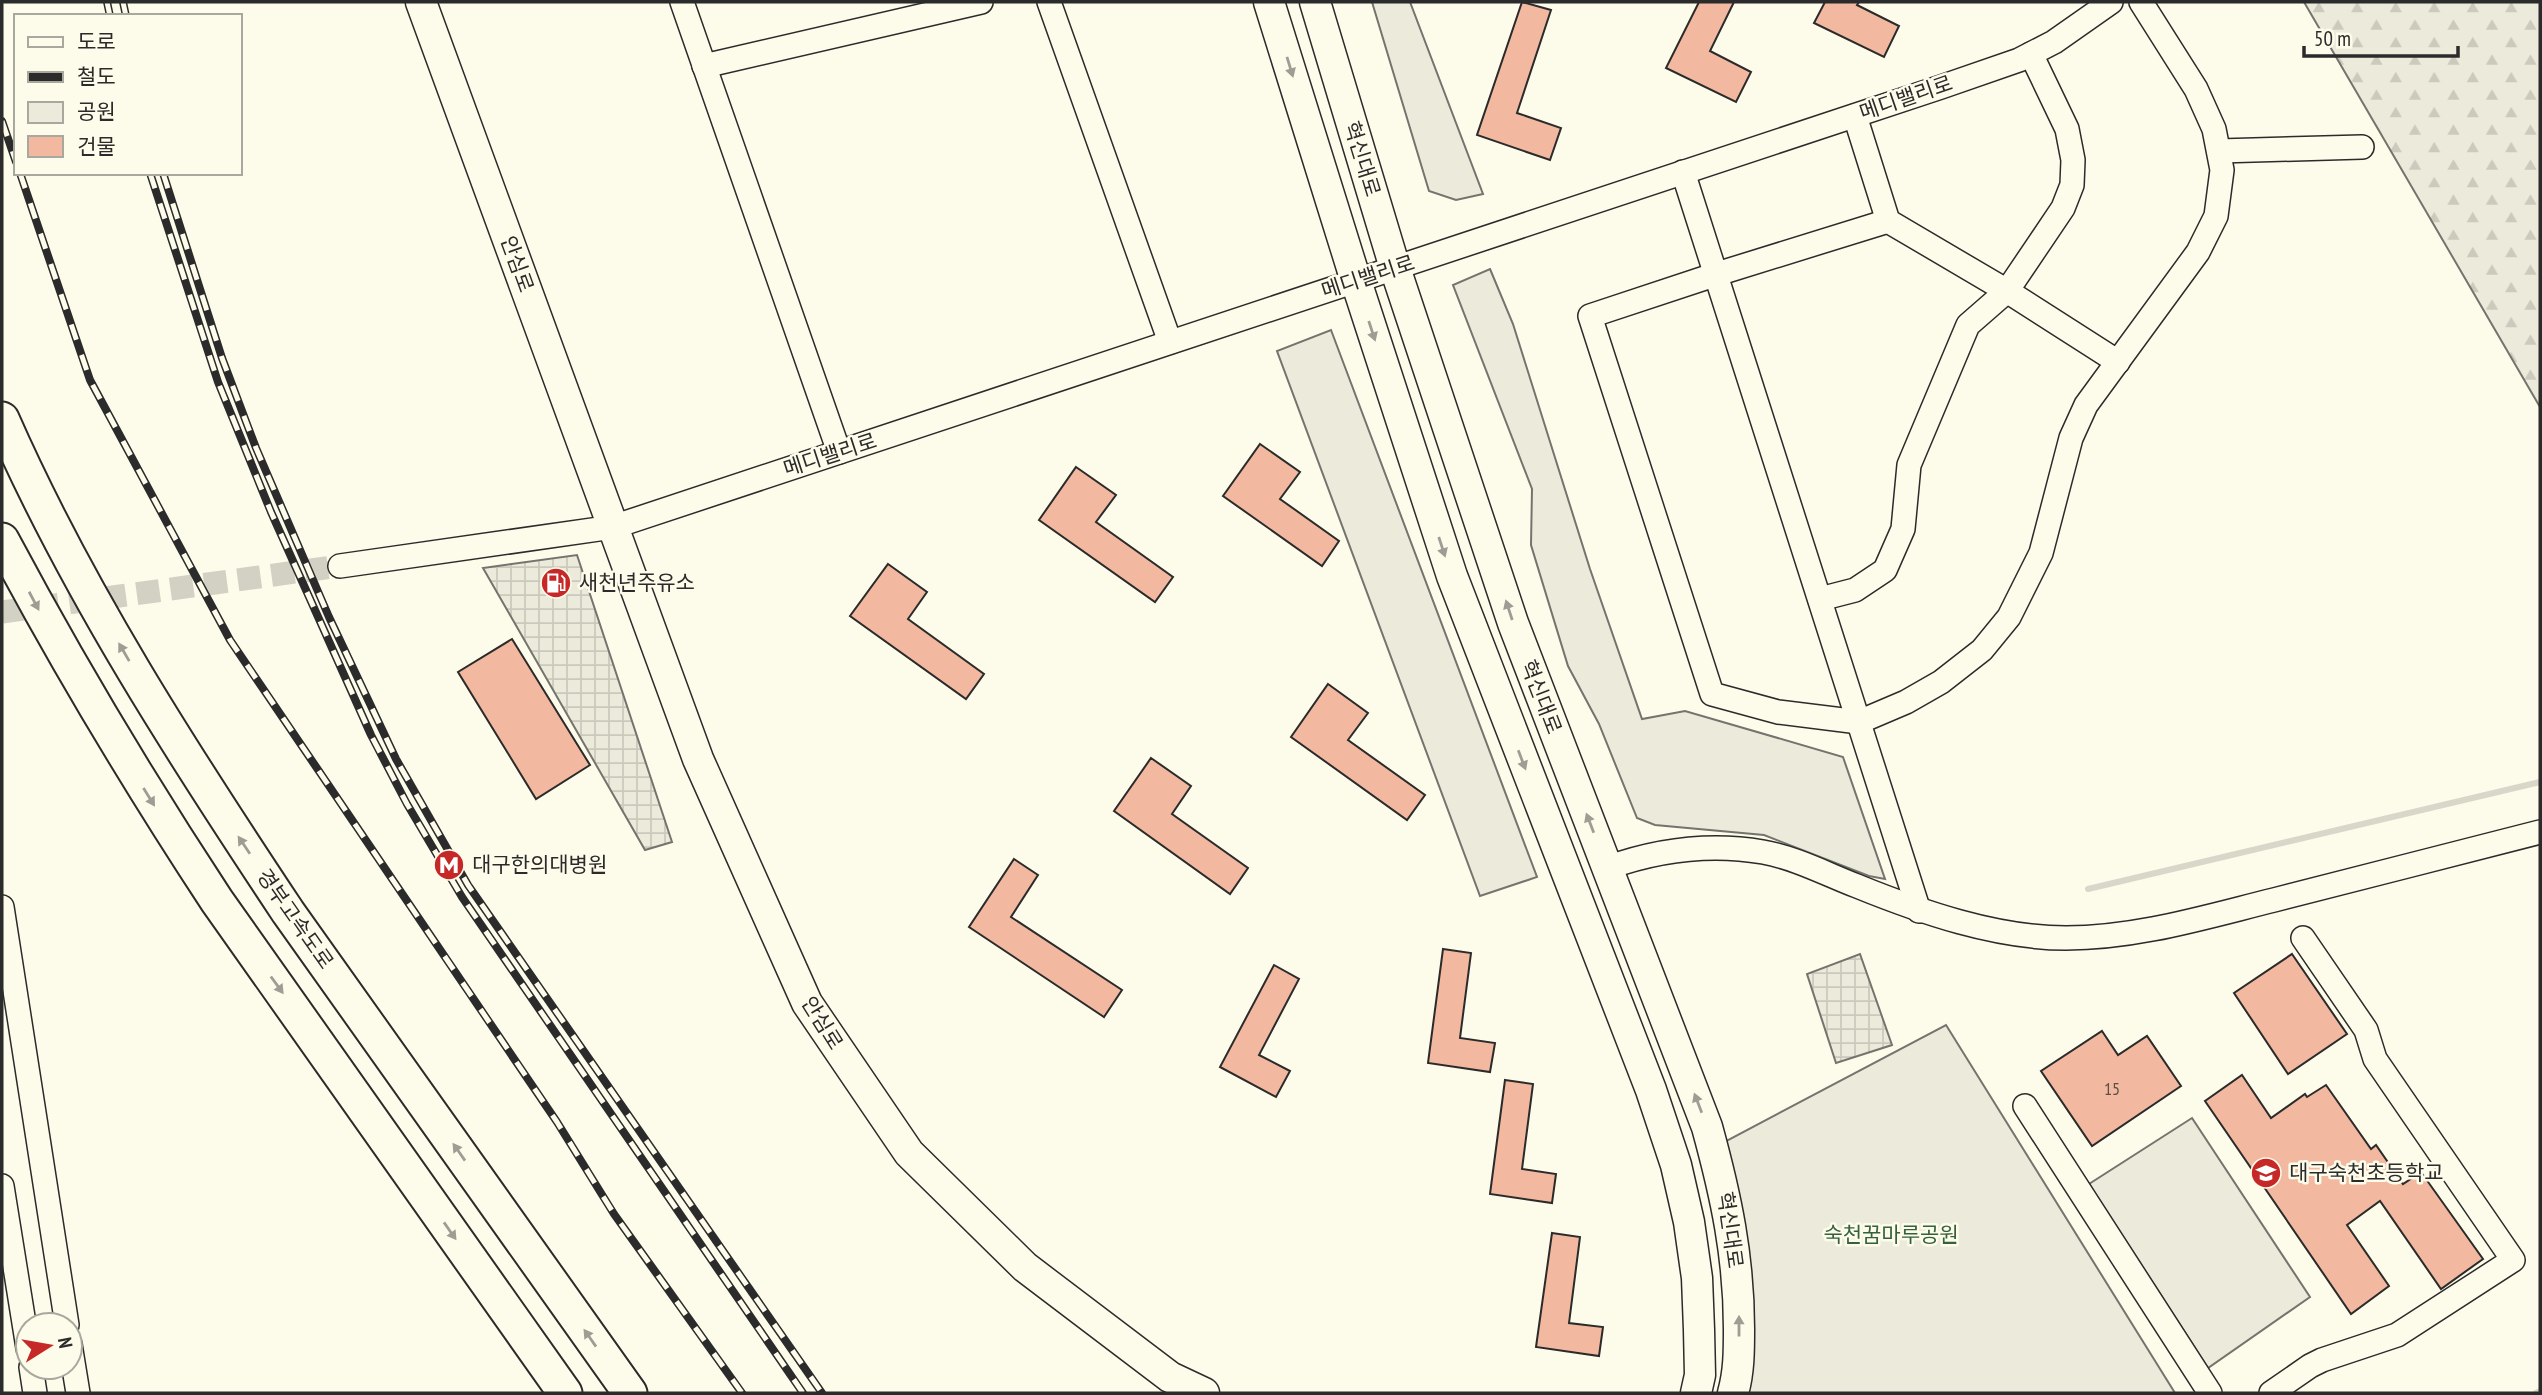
<svg xmlns="http://www.w3.org/2000/svg" width="2542" height="1395" font-family="'PT Sans Narrow','Noto Sans KR',sans-serif">
<style>
.forest{fill:url(#forest-firs);stroke:#74746e;stroke-width:2}
.park{fill:#ecebdb;stroke:#74746e;stroke-width:2}
.plaza{fill:url(#plaza-grid);stroke:#74746e;stroke-width:2}
.lines{fill:none;stroke-linecap:round;stroke-linejoin:round}
.stream{stroke:#d8d7c9;stroke-width:6}
.building{fill:#f2b8a0;stroke:#2b2b2b;stroke-width:2}
.minor-tunnel{stroke:#d3d1c4;stroke-width:23;stroke-dasharray:23 11;stroke-linecap:butt}
.minor-casing{stroke:#2b2b2b;stroke-width:26}
.major-casing{stroke:#2b2b2b;stroke-width:33}
.highway-casing{stroke:#2b2b2b;stroke-width:37}
.minor{stroke:#fdfbea;stroke-width:23}
.major{stroke:#fdfbea;stroke-width:30}
.highway{stroke:#fdfbea;stroke-width:33}
.rail-casing{stroke:#2b2b2b;stroke-width:8}
.rail{stroke:#fdfbea;stroke-width:5;stroke-dasharray:16;stroke-linecap:butt}
.oneway{fill:#9e9d94}
.labels{text-anchor:middle;stroke-width:5;stroke-linejoin:round;paint-order:stroke}
.number-label{font-size:18px;fill:#5d4e48}
.street-label{font-size:21px;fill:#2b2b2b;stroke:#fdfbea}
.poi-label{font-size:21px;fill:#2b2b2b;stroke:#fdfbea;text-anchor:start}
.park-label{font-size:21px;fill:#34623c;stroke:#fdfbea}
</style>
<defs>
<pattern id="forest-firs" width="22" height="20" patternUnits="userSpaceOnUse" patternTransform="scale(1.75)"><rect width="22" height="20" fill="#ecebdb"/><path d="M5 1l3.5 6h-7zM16 11l3.5 6h-7z" fill="#cbcabc"/></pattern>
<pattern id="plaza-grid" width="8" height="8" patternUnits="userSpaceOnUse" patternTransform="scale(1.75)"><rect width="8" height="8" fill="#eceadb"/><path d="M0 4h8M4 0v8" fill="none" stroke="#cbc9bc"/></pattern>
</defs>
<rect width="100%" height="100%" fill="#fdfbea"/>
<polygon class="forest" points="2304,2 2540,2 2540,407"/>
<g class="park">
<polygon points="1372,2 1410,2 1483,194 1456,200 1429,191"/>
<polygon points="1490,269 1513,324 1590,569 1642,719 1685,711 1843,757 1885,879 1869,876 1764,835 1655,825 1637,818 1599,724 1568,666 1531,545 1532,489 1453,285"/>
<polygon points="1331,330 1537,877 1480,896 1277,351"/>
<polygon points="1946,1025 2175,1393 1739,1393 1713,1148"/>
<polygon points="2192,1118 2310,1297 2208,1368 2089,1184"/>
</g>
<g class="plaza">
<polygon points="577,555 672,842 645,850 483,568"/>
<polygon points="1860,954 1892,1045 1836,1063 1807,974"/>
</g>
<g class="lines">
<g class="stream">
<polyline points="2088,889 2540,782"/>
<polyline points="2536,1393 2540,1391"/>
</g>
</g>
<g class="building">
<polygon points="1522,2 1551,10 1517,113 1561,128 1550,160 1477,135"/>
<polygon points="1699,2 1734,2 1710,51 1751,72 1736,102 1666,68"/>
<polygon points="1825,2 1859,2 1857,5 1899,26 1884,57 1814,23"/>
<polygon points="1260,444 1300,472 1280,499 1339,541 1322,566 1223,496"/>
<polygon points="1076,467 1116,495 1096,522 1173,577 1155,602 1039,520"/>
<polygon points="888,564 927,592 908,619 984,674 966,699 850,616"/>
<polygon points="512,639 590,765 536,799 458,672"/>
<polygon points="1328,684 1368,713 1348,740 1425,795 1407,820 1291,737"/>
<polygon points="1151,758 1191,786 1172,814 1248,868 1230,894 1114,811"/>
<polygon points="1014,859 1038,875 1011,917 1122,990 1104,1017 969,927"/>
<polygon points="1443,949 1471,953 1460,1038 1495,1043 1490,1072 1428,1063"/>
<polygon points="2292,954 2347,1034 2288,1074 2234,993"/>
<polygon points="1274,965 1299,979 1259,1055 1290,1071 1276,1097 1220,1067"/>
<polygon points="2102,1031 2118,1055 2147,1036 2181,1086 2092,1146 2041,1071"/>
<polygon points="2242,1075 2271,1118 2305,1094 2307,1097 2326,1085 2371,1149 2376,1145 2403,1184 2421,1172 2483,1259 2441,1289 2380,1201 2347,1225 2389,1286 2351,1314 2205,1101"/>
<polygon points="1505,1080 1533,1084 1522,1169 1556,1174 1552,1203 1490,1194"/>
<polygon points="1552,1233 1580,1237 1569,1323 1603,1327 1599,1356 1536,1347"/>
</g>
<g class="lines">
<polyline class="minor-tunnel" points="2,612 340,566"/>
<g class="minor-casing">
<g id="minor">
<polyline points="682,2 839,452"/>
<polyline points="1049,2 1170,342"/>
<polyline points="704,66 981,2"/>
<polyline points="1855,116 1888,221 2007,291 2118,362"/>
<polyline points="2219,151 2362,147"/>
<polyline points="1683,172 1919,911"/>
<polyline points="1888,221 1717,274 1590,316 1712,694 1778,712 1859,722 1906,702 1941,682 1982,650 2009,617 2041,553 2071,438 2086,405 2198,252 2216,216 2222,170 2214,129 2196,89 2141,2"/>
<polyline points="340,566 613,527 1941,87 2019,60 2054,42 2111,2"/>
<polyline points="1820,599 1855,590 1885,570 1903,529 1909,465 1968,325 2007,291 2063,208 2072,185 2073,160 2067,129 2031,54"/>
<path d="M1607,868C1657,850 1710,843 1763,852C1796,858 1826,874 1857,886C1921,912 1996,938 2066,938C2137,938 2205,917 2274,900C2363,877 2451,855 2540,832"/>
<polyline points="2,907 67,1325"/>
<polyline points="2025,1106 2210,1393"/>
<polyline points="2,1186 28,1348"/>
<polyline points="70,1344 78,1393"/>
<polyline points="31,1367 35,1393"/>
<polyline points="2271,1393 2310,1366 2322,1360 2397,1335 2513,1260 2375,1059 2366,1030 2303,938"/>
</g>
</g>
<g class="major-casing">
<g id="major">
<polyline points="421,2 698,759 807,1003 909,1153 1025,1267 1170,1377 1204,1393"/>
<polyline points="1269,2 1356,281 1452,576 1651,1090 1676,1165 1689,1222 1697,1278 1699,1330 1700,1375 1696,1393"/>
<path d="M1315,2L1395,268L1513,623L1707,1127C1726,1196 1739,1257 1739,1329C1739,1351 1739,1372 1733,1393"/>
</g>
</g>
<g class="highway-casing">
<g id="highway">
<path d="M2,419C78,592 183,754 288,912L630,1393"/>
<path d="M2,540C68,664 140,784 217,901L565,1393"/>
</g>
</g>
<use href="#minor" class="minor"/>
<use href="#major" class="major"/>
<use href="#highway" class="highway"/>
<g class="rail-casing">
<g id="rail">
<polyline points="107,2 110,16"/>
<polyline points="123,2 126,16"/>
<polyline points="2,121 16,162"/>
<polyline points="20,173 90,380 230,640 557,1122 614,1214 742,1393"/>
<polyline points="150,173 218,382 271,512 371,735 407,804 462,897 803,1393"/>
<polyline points="163,173 222,358 256,448 329,617 396,759 468,885 822,1393"/>
</g>
</g>
<use href="#rail" class="rail"/>
</g>
<defs><path id="oneway-solid" d="M-6-.8H1V-3.2L6.5 0L1 3.2V.8H-6Z" transform="scale(1.75)"/></defs>
<g class="oneway">
<use href="#oneway-solid" transform="translate(1290 67) rotate(73)"/>
<use href="#oneway-solid" transform="translate(1372 331) rotate(72)"/>
<use href="#oneway-solid" transform="translate(1442 547) rotate(72)"/>
<use href="#oneway-solid" transform="translate(34 601) rotate(62)"/>
<use href="#oneway-solid" transform="translate(1509 610) rotate(-108)"/>
<use href="#oneway-solid" transform="translate(124 652) rotate(-120)"/>
<use href="#oneway-solid" transform="translate(1522 760) rotate(69)"/>
<use href="#oneway-solid" transform="translate(149 797) rotate(58)"/>
<use href="#oneway-solid" transform="translate(1590 823) rotate(-111)"/>
<use href="#oneway-solid" transform="translate(244 845) rotate(-124)"/>
<use href="#oneway-solid" transform="translate(277 985) rotate(54)"/>
<use href="#oneway-solid" transform="translate(1698 1103) rotate(-111)"/>
<use href="#oneway-solid" transform="translate(459 1152) rotate(-125)"/>
<use href="#oneway-solid" transform="translate(450 1231) rotate(55)"/>
<use href="#oneway-solid" transform="translate(1739 1326) rotate(-90)"/>
<use href="#oneway-solid" transform="translate(590 1338) rotate(-125)"/>
</g>
<defs>
<g id="fuel-disc" transform="scale(1.575)"><circle r="9.5" fill="#c62828" stroke="#fdfbea"/><path d="M-5.5-6h7V0h2V4h1.3V-2.5L3-4.5l.8-.8L6-3V5H2.5V1h-1V6h-7ZM-4.2-4.7v3.2H.2V-4.7Z" fill="#fff"/></g>
<g id="metro-disc" transform="scale(1.575)"><circle r="9.5" fill="#c62828" stroke="#fdfbea"/><path d="M-5.5 5V-5H-3L0 0L3-5H5.5V5H3V-.5L0 4L-3-.5V5Z" fill="#fff"/></g>
<g id="school-disc" transform="scale(1.575)"><circle r="9.5" fill="#c62828" stroke="#fdfbea"/><path d="M0-5L7-2L0 1L-7-2ZM-4 1L0 2.5L4 1V4Q0 6-4 4Z" fill="#fff"/></g>
</defs>
<g fill-rule="evenodd">
<use href="#fuel-disc" x="556" y="583"/>
<use href="#metro-disc" x="449" y="865"/>
<use href="#school-disc" x="2266" y="1173"/>
</g>
<g class="labels">
<g class="number-label">
<text x="2112" y="1095">15</text>
</g>
<g class="street-label">
<text transform="translate(1906 98) rotate(-19)" y="7">메디밸리로</text>
<text transform="translate(1362 159) rotate(73)" y="7">혁신대로</text>
<text transform="translate(517 264) rotate(70)" y="7">안심로</text>
<text transform="translate(1368 277) rotate(-18)" y="7">메디밸리로</text>
<text transform="translate(830 455) rotate(-18)" y="7">메디밸리로</text>
<text transform="translate(1541 697) rotate(69)" y="7">혁신대로</text>
<text transform="translate(295 919) rotate(55)" y="7">경부고속도로</text>
<text transform="translate(822 1023) rotate(58)" y="7">안심로</text>
<text transform="translate(1730 1230) rotate(82)" y="7">혁신대로</text>
</g>
<g class="poi-label">
<text x="579" y="590">새천년주유소</text>
<text x="472" y="872">대구한의대병원</text>
<text x="2289" y="1180">대구숙천초등학교</text>
</g>
<g class="park-label">
<text x="1891" y="1242">숙천꿈마루공원</text>
</g>
</g>
<rect width="2542" height="1395" fill="none" stroke="#2b2b2b" stroke-width="7"/>
<rect x="14" y="14" width="228" height="161" fill="#fdfbea" stroke="#a9a89e" stroke-width="2"/>
<rect x="28" y="37" width="35" height="10" fill="#fdfbea" stroke="#a9a89e" stroke-width="2"/>
<text x="77" y="49" font-size="21" fill="#2b2b2b">도로</text>
<rect x="28" y="72" width="35" height="10" fill="#2b2b2b" stroke="#a9a89e" stroke-width="2"/>
<text x="77" y="84" font-size="21" fill="#2b2b2b">철도</text>
<rect x="28" y="102" width="35" height="21" fill="#ecebdb" stroke="#a9a89e" stroke-width="2"/>
<text x="77" y="119" font-size="21" fill="#2b2b2b">공원</text>
<rect x="28" y="136" width="35" height="21" fill="#f2b8a0" stroke="#a9a89e" stroke-width="2"/>
<text x="77" y="154" font-size="21" fill="#2b2b2b">건물</text>
<g transform="translate(49 1346) rotate(79)"><circle r="33" fill="#fdfbea" stroke="#a9a89e" stroke-width="2"/>
<path d="M0-5L12 26L0 18L-12 26Z" fill="#c62828"/>
<text y="-10" font-size="19" font-weight="bold" text-anchor="middle" fill="#2b2b2b">N</text>
</g>
<path d="M2304 46v10h154v-10" fill="none" stroke="#2b2b2b" stroke-width="3.5"/>
<text x="2314" y="46" font-size="21" fill="#2b2b2b" stroke="#fdfbea" stroke-width="5" paint-order="stroke">50 m</text>
</svg>
